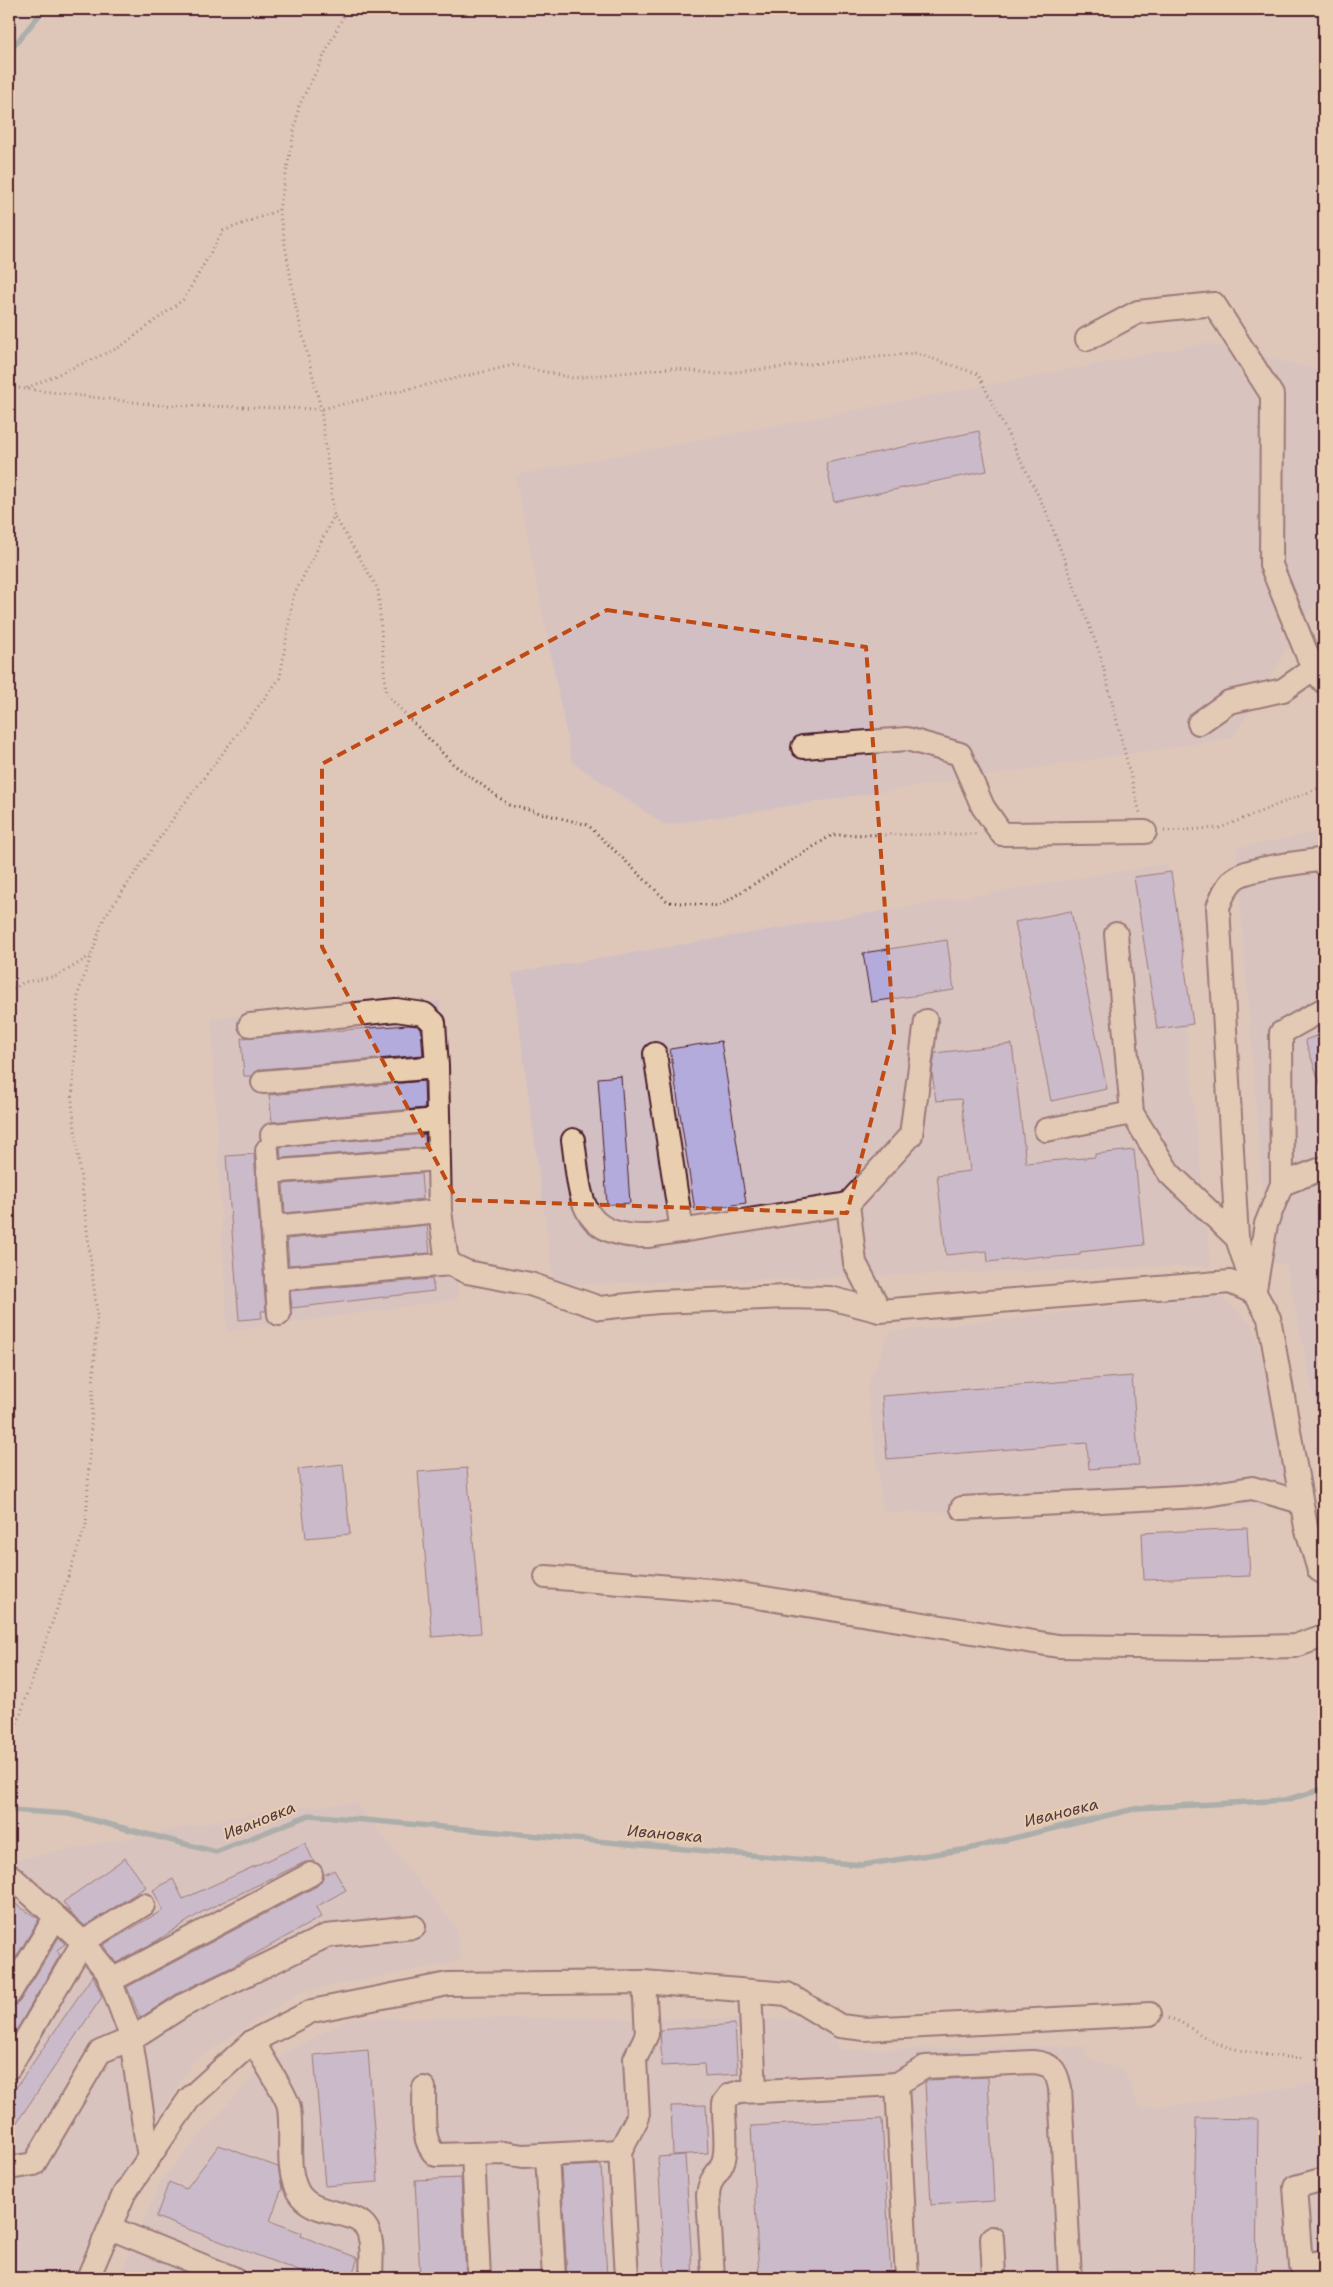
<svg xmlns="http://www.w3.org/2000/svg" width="1333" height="2287" font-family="'Shantell Sans',sans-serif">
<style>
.built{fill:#d1bfc4}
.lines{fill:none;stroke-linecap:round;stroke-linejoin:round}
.stream{stroke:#719198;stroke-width:5.5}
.building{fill:#b3abdc;stroke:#4a1f2b}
.minor-casing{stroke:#4a1f2b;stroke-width:26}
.path{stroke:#4a1f2b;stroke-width:3;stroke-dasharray:1 4;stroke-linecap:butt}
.minor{stroke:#e9ceb0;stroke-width:22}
.marked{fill:none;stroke:#c04a14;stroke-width:4;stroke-dasharray:10 6;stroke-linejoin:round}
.labels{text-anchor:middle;stroke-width:4;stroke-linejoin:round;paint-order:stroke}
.water-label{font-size:16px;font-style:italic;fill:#543c46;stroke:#e9ceb0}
</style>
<rect width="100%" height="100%" fill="#dec7b9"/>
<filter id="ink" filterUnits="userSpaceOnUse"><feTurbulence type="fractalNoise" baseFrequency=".02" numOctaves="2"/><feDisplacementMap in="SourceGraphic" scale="10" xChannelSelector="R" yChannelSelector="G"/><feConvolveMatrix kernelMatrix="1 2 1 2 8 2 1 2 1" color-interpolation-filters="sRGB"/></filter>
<g filter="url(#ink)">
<g class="built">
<polygon points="1206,343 1324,371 1324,589 1233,738 665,825 572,762 515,475"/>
<polygon points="1324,831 1324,1446 1286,1264 1268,1263 1236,848"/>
<polygon points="1168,863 1211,1266 554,1285 512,973"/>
<polygon points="440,1001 458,1299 227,1332 211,1018"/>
<polygon points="1218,1295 1253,1325 1291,1470 1265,1507 883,1513 867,1387 889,1332"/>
<polygon points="356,1803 456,1927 461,1961 300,1992 193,2062 127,2169 79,2278 9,2278 9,1861 278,1809"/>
<polygon points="350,2018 825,2019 839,2050 1086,2046 1085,2057 1124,2071 1140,2108 1194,2103 1324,2081 1324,2278 119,2278 161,2180 262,2065"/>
</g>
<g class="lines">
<g class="stream">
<polyline points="9,52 44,9"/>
<polyline points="9,1810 69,1814 216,1852 309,1815 862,1865 968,1849 1138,1808 1285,1800 1324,1789"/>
</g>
</g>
<g class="building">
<polygon points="979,431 987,471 834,502 826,463"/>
<polygon points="1171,872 1193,1024 1157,1029 1134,877"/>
<polygon points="1071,911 1107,1089 1051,1101 1015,922"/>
<polygon points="947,940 954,990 871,1002 863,953"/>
<polygon points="408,1025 418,1026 421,1029 423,1055 262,1069 252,1076 244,1076 241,1038"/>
<polygon points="1324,1033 1324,1089 1322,1089 1305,1040"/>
<polygon points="721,1041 746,1203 695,1211 670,1049"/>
<polygon points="1012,1044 1026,1163 1095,1157 1095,1154 1134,1150 1144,1245 1080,1252 1080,1255 1044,1258 1044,1256 988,1262 987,1251 946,1255 937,1175 970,1171 961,1099 936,1101 932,1073 935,1053"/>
<polygon points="621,1076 630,1203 607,1205 598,1078"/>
<polygon points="424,1081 425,1108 272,1122 269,1095"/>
<polygon points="425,1134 426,1147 281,1158 280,1147"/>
<polygon points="254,1154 266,1311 261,1311 262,1318 239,1320 226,1156"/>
<polygon points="421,1173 423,1199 285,1213 283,1184"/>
<polygon points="427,1225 430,1253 289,1265 287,1239"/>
<polygon points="432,1279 434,1291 292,1308 290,1291"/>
<polygon points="1132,1376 1139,1465 1089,1469 1087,1443 887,1459 882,1396"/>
<polygon points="343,1464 350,1534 306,1538 298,1469"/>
<polygon points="467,1468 481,1633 432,1637 418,1472"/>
<polygon points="1247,1528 1250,1576 1144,1580 1142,1533"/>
<polygon points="305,1843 314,1862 305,1862 202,1912 158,1940 116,1963 103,1945 163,1910 153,1890 173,1879 183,1899"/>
<polygon points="125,1858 146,1887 85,1926 72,1914 63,1902"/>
<polygon points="334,1870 346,1890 316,1907 321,1917 234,1966 178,1993 140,2018 127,1987 317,1886 324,1875"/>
<polygon points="9,1900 39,1919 9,1969"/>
<polygon points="59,1937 65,1944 57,1950 60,1955 9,2043 9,2007 16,2005 20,2001"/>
<polygon points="93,1975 102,1997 9,2134 9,2098"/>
<polygon points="735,2024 738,2074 705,2076 704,2064 662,2066 660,2030"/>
<polygon points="368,2050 378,2182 325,2186 314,2055"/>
<polygon points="988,2077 994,2201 931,2205 925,2083 929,2080"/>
<polygon points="706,2105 708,2153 673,2155 671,2106"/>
<polygon points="1196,2118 1258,2119 1256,2278 1193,2278"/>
<polygon points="882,2119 891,2278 759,2278 751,2126"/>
<polygon points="219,2145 278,2167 282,2188 270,2221 302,2233 301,2236 358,2258 351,2278 317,2278 156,2217 169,2182 186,2189"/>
<polygon points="685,2155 693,2278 665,2278 658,2157"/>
<polygon points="601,2165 607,2278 567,2278 561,2167"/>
<polygon points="461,2178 466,2278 420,2278 415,2180"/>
</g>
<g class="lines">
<g class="minor-casing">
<g id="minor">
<polyline points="1087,339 1138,312 1214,304 1272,395 1271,565 1313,669 1324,682"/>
<polyline points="1199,723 1229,702 1283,690 1313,669"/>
<polyline points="803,747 907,739 960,754 983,807 1002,834 1145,832"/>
<polyline points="1116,934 1132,1113 1169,1173 1237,1238 1255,1293 1269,1318 1306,1527 1319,1570 1324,1573"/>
<polyline points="250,1025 396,1010 424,1014 434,1023 437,1067 440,1211 446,1255 450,1264 467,1272 530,1284 600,1308 658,1302 786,1297 830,1298 880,1311 1230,1282 1255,1293"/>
<polyline points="655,1054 682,1231"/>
<polyline points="263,1082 437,1067"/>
<polyline points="1046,1130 1132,1113"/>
<polyline points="272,1135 437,1120"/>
<path d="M573,1140C581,1195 576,1238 649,1236L848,1204"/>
<polyline points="267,1150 279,1314"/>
<polyline points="268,1172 438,1159"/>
<polyline points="1282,1184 1324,1168"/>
<polyline points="272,1227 440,1211"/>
<path d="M1237,1238L1218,907C1222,897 1225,888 1233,880C1246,867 1304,863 1324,859"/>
<polyline points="276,1279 450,1264"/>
<polyline points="1255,1289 1266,1224 1282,1184 1281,1033 1324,1009"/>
<polyline points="880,1311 855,1263 848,1204 911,1135 926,1021"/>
<polyline points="962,1508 1201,1496 1252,1488 1301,1502"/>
<polyline points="546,1577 721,1591 1058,1646 1210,1648 1295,1646 1324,1636"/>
<polyline points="9,1879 12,1877 83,1942 107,1972 130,2033 149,2158"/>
<polyline points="110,1981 311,1874"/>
<polyline points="750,1991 755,2091"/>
<polyline points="9,1994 55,1918"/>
<path d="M253,2041C260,2055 288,2097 289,2108C293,2135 285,2168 298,2192C313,2218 355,2208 367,2229C374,2242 371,2264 371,2278"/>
<polyline points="9,2068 83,1942 143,1905"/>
<path d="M897,2084L925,2067L1033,2062C1052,2064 1056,2069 1060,2088L1070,2278"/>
<path d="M424,2088C425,2109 420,2141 436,2155L504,2153L523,2156L620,2151"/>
<polyline points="473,2154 479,2278"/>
<polyline points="547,2155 554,2278"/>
<polyline points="9,2168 34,2164 100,2052 131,2039 184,2005 326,1936 414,1927"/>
<polyline points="1324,2179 1295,2187 1301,2266 1324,2261"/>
<polyline points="110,2228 233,2278"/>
<polyline points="992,2238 994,2278"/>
<polyline points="88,2278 124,2194 189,2099 253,2041 312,2011 448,1984 644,1982 787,1994 840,2026 865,2029 1150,2014"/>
<polyline points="627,2278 620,2151 638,2117 635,2059 647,2034 644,1982"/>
<path d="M713,2278L708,2195C710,2175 720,2174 724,2159C728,2141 723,2121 724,2103L730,2095L740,2092L897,2084L907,2278"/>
</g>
</g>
<g class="path">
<polyline points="9,387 158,405 321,409 514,365 573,378 671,368 716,374 916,353 978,374 1046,511 1100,654 1140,813"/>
<polyline points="27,388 120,347 184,299 223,231 279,210"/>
<polyline points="335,517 378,589 386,694 453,764 509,805 588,825 668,902 719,906 832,835 978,834"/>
<polyline points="1164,831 1220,828 1324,786"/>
<polyline points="9,992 24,982 58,976 90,956"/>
<polyline points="9,1747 86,1525 97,1313 72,1104 78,994 104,918 177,813 280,678 293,597 334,516 321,409 296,308 279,210 299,106 346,11 351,9"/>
<path d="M1168,2018C1187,2022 1199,2036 1216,2043C1250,2056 1288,2057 1324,2060"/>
</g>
<use href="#minor" class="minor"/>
</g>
</g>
<path d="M0 0H1333V2287H0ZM607,610L866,647L894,1033L847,1213L457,1200L322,947V764Z" fill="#dec7b9" fill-opacity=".55" fill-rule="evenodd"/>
<path class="marked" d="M607,610L866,647L894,1033L847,1213L457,1200L322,947V764Z"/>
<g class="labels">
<g class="water-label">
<text transform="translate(1061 1812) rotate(-14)" y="6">Ивановка</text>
<text transform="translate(259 1820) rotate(-22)" y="6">Ивановка</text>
<text transform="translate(665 1833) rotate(5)" y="6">Ивановка</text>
</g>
</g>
<rect width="1333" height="2287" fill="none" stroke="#e9ceb0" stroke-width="30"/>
<rect x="15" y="15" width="1303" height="2257" fill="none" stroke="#4a1f2b" stroke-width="2" filter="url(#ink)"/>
</svg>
